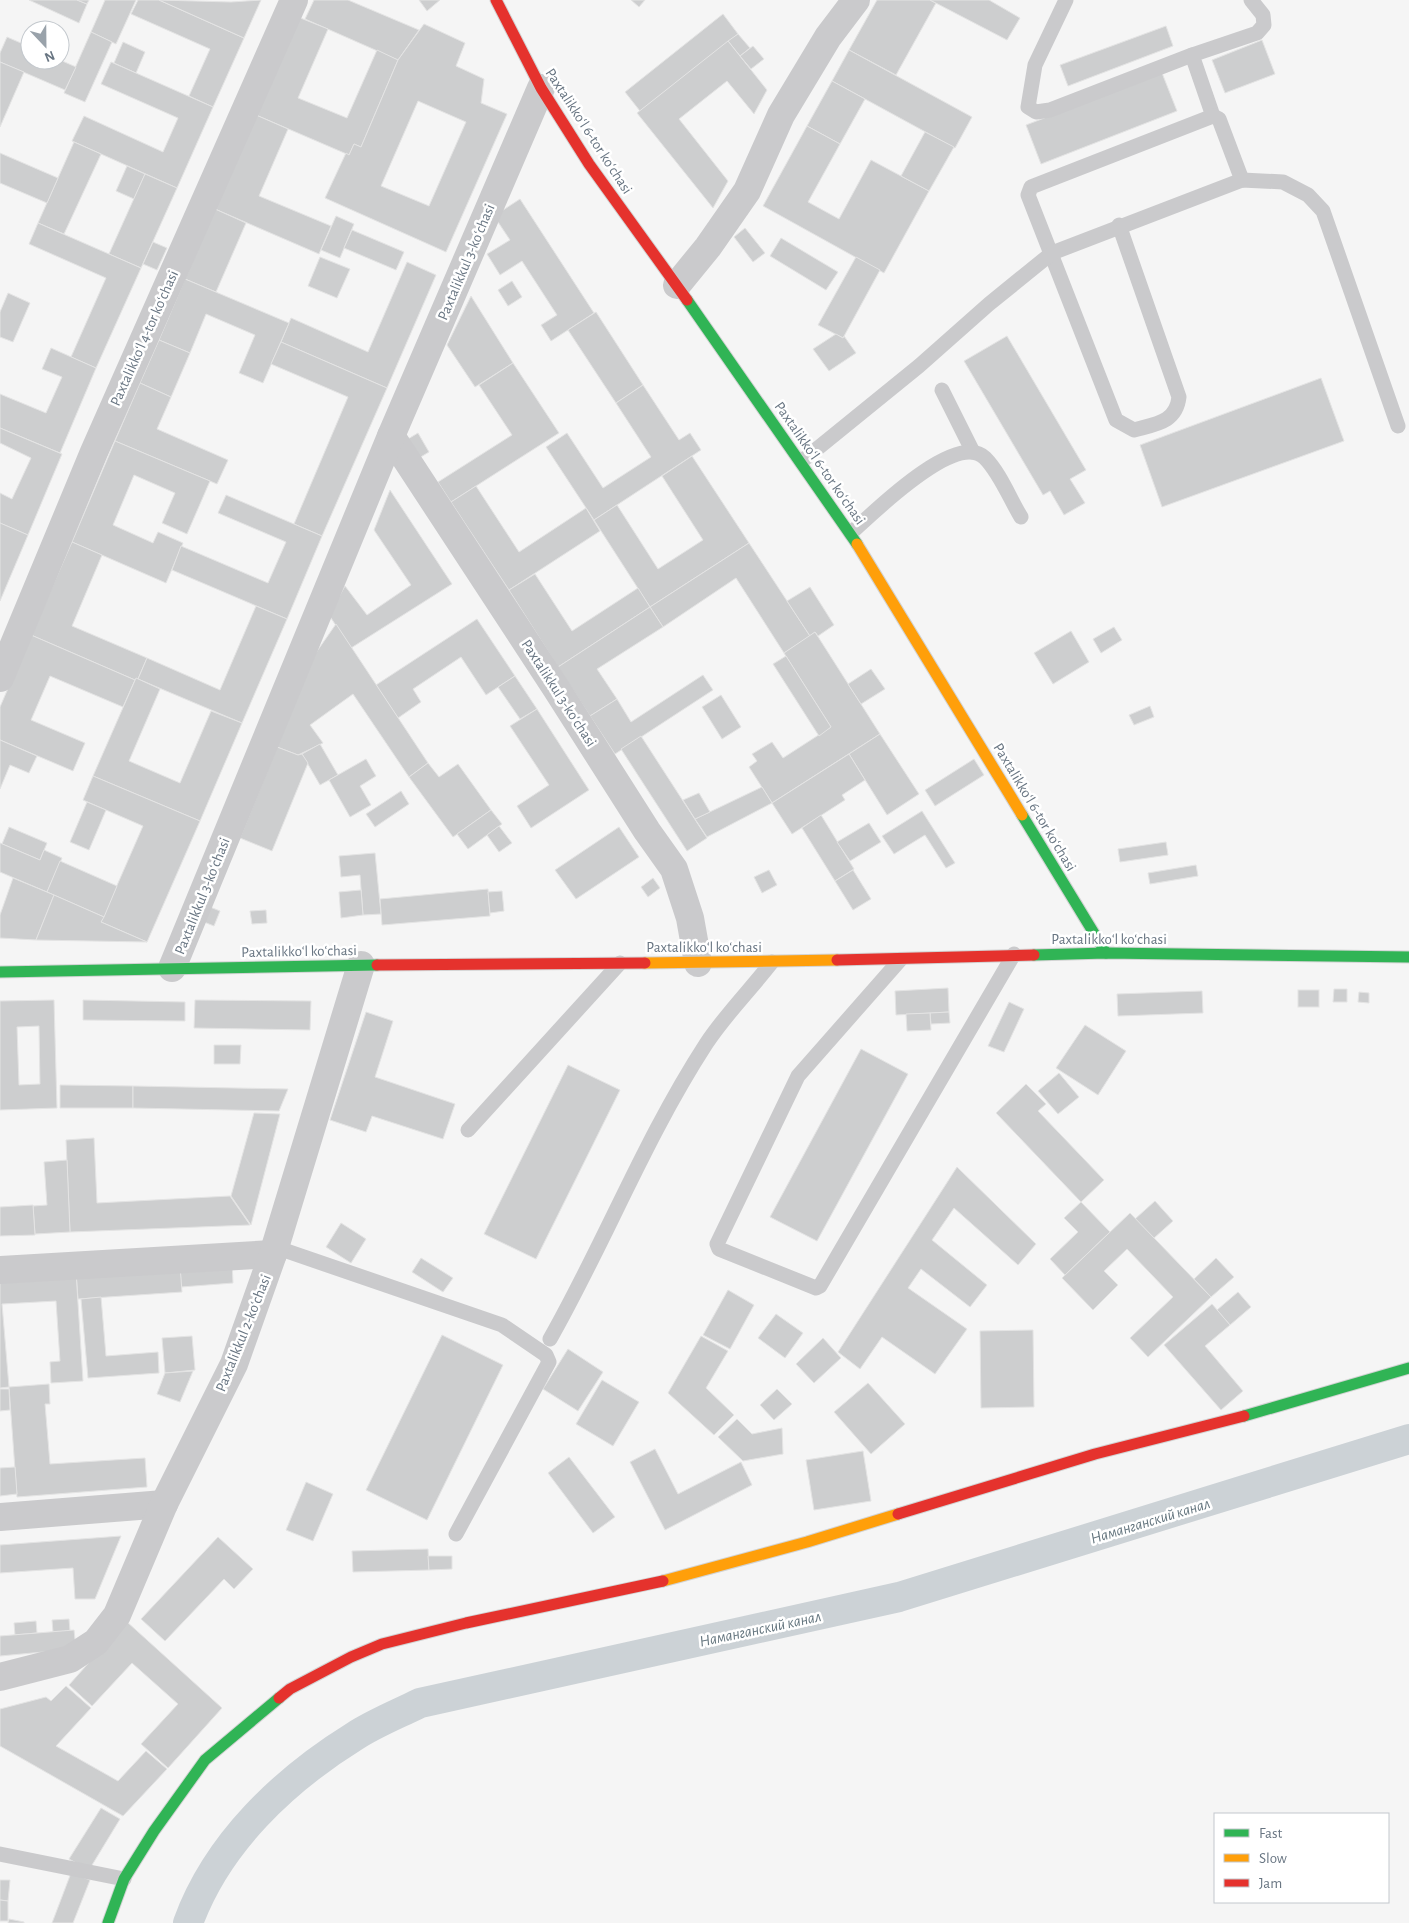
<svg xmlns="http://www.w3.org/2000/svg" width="1409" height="1923" font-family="'Alegreya Sans',sans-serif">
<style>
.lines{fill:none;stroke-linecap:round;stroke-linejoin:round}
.canal{stroke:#ccd2d6;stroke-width:30}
.building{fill:#cdcecf;stroke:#e4e4e4;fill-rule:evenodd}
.fast-casing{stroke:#d2d3d3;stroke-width:13}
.slow-casing{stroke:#d2d3d3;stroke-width:13}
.jam-casing{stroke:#d2d3d3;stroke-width:13}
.lane{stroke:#cacacc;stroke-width:15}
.street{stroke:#cacacc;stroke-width:28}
.fast{stroke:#30b455;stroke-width:11}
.slow{stroke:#ff9f0a;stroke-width:11}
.jam{stroke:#e5322d;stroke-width:11}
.labels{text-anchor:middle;stroke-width:5;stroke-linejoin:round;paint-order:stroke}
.street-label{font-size:15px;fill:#687582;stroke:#fff}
.water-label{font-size:16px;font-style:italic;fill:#64757e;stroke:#fff}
</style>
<rect width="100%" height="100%" fill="#f5f5f5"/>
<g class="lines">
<path class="canal" d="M188,1923C217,1843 284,1780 355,1736C375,1723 398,1714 420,1703L899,1597L1409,1439"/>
</g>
<g class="building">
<polygon points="29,0 77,0 87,4 79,23"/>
<polygon points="77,0 89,0 87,4"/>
<polygon points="105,0 136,0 116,44 91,32"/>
<polygon points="138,0 159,0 244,38 213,107 189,96 210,49 131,14"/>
<polygon points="159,0 231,2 261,0 244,38"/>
<polygon points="314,0 348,0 419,30 398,60 305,19"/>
<polygon points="419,0 440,0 427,11"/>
<polygon points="631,0 645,0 639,7"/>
<polygon points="877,0 930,0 936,3 896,75 849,50"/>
<polygon points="930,0 989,0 1020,18 1007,40"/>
<polygon points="723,14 738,34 640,111 625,92"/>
<polygon points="298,17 328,29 298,98 347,118 377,50 398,60 361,147 354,144 349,155 256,115"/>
<path d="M424,24L465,43L456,66L484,79L481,103L507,114L446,252L325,198L346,153L349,155L354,144L361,147L398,60ZM418,101L466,122L429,206L381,186Z"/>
<polygon points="1166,26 1173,46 1068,86 1060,65"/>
<polygon points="91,32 112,42 85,102 64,93"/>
<polygon points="738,34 750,48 740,56 728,41"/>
<polygon points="7,37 30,47 30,60 60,60 76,67 65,90 0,62 0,53"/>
<polygon points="1262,40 1275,74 1225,93 1212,60"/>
<polygon points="728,41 767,90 754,114 727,81 679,119 728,181 713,208 637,113"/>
<polygon points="123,42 145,52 136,73 114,63"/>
<polygon points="753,46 764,59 751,69 740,56"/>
<polygon points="849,50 972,117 955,148 832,81"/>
<polygon points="0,62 24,72 0,127"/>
<polygon points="111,62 213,107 177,188 72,141 84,116 163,152 178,118 101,84"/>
<polygon points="1162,73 1177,111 1041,164 1026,125"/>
<polygon points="832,81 865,99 840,144 807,126"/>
<polygon points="256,115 288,129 259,196 331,226 319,254 215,209"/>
<polygon points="807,126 840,144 808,202 839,219 871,160 929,191 884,273 763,206"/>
<polygon points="925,132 954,147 929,191 901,176"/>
<polygon points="74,142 101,154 64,234 38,223"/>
<polygon points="0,153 58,178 47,203 0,183"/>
<polygon points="127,166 145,174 134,199 116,191"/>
<polygon points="145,174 177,188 141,268 109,254"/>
<polygon points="520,199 594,313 551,341 541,325 557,315 522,261 500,275 487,254 510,240 494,216"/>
<polygon points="215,209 246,223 216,292 185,279"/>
<polygon points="336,216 354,224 340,258 321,250"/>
<polygon points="38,223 141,268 96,368 71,357 106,278 29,244"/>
<polygon points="745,228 765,253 753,262 734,237"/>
<polygon points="352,230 404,252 396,270 344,248"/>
<polygon points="781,238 838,272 826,290 770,256"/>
<polygon points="153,242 167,248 157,270 143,264"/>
<polygon points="320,257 350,269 337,298 308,286"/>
<polygon points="856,257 880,270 843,338 818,325"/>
<polygon points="407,262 436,275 387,388 281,342 291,318 368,352"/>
<polygon points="185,279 289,323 263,383 239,373 255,335 206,314 190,353 159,340"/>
<polygon points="512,281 522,297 508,306 498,290"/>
<polygon points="8,293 30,303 13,342 0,337 0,312"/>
<polygon points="471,296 513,363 475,387 447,345"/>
<polygon points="596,312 643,385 616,403 568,330"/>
<polygon points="836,334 843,338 844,336 856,353 829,371 813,349"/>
<polygon points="1007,336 1086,470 1070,479 1085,503 1064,515 1050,491 1043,495 964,361"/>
<polygon points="159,340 190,353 171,397 140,383"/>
<polygon points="281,342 387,388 322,536 294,524 348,397 271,364"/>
<polygon points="51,348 96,368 60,453 0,428 0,394 46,413 62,377 42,369"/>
<polygon points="513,363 559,433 451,502 438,482 512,435 479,385"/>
<polygon points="1321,378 1344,441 1162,507 1140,445"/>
<polygon points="140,383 171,397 157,429 228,460 217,484 115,441"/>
<polygon points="643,385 679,440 690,433 701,450 594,520 546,447 567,433 603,488 651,457 616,403"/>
<polygon points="0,428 62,454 28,535 0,523 0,493 12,499 31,458 0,443"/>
<polygon points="418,433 429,452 414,461 403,442"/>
<polygon points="115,441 210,481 187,534 162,523 175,493 134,475 113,525 153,543 158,532 183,543 166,583 72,542"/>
<polygon points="692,456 749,543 650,607 594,520 617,505 658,569 703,540 662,476"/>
<polygon points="476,486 519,552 586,508 600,531 509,590 451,502"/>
<polygon points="390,490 452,584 351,648 329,615 345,586 367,615 411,585 374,530"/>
<polygon points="226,495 322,536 287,619 172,570 181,546 268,583 286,542 218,513"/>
<polygon points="0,523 28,535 0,601"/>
<polygon points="72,542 102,555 72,626 147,658 138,679 135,680 31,635"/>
<polygon points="749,543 810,636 784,653 736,578 663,627 650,607"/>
<polygon points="535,574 572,631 638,588 650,607 558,667 509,590"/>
<polygon points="810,587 834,625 818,636 815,632 810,636 787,601"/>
<polygon points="256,606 287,619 242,723 138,679 147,658 220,690"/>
<polygon points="650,607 663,627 597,669 617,699 590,716 558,667"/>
<polygon points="477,619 515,676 486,695 461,657 413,689 421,702 398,718 376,685"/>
<polygon points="336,624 428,763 409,777 353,694 310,725 323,743 298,755 277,747 313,657"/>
<polygon points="1114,627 1122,640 1101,653 1093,639"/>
<polygon points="1071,631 1089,662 1053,684 1034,653"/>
<polygon points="815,632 880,734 772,803 749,767 757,761 752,754 772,742 783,758 831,727 784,653"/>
<polygon points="31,635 135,680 123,707 50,676 31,720 85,743 73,771 0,740 0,707"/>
<polygon points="786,656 831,727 819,736 773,664"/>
<polygon points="871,669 885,689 861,704 848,684"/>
<polygon points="703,675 713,690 615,754 590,716 617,699 631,722"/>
<polygon points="515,676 537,709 520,719 498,687"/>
<polygon points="136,678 160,689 129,761 180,783 211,711 242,723 200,821 93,776"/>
<polygon points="721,695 741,727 722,739 702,707"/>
<polygon points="1150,706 1154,717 1134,725 1129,715"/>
<polygon points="537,709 589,790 531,828 517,806 549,785 510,726"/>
<polygon points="880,734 919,794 887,815 849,754"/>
<polygon points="641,736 707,838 687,851 621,749"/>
<polygon points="0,740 37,756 29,773 10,765 0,789"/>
<polygon points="320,744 338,775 320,785 302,754"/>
<polygon points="277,747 298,755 302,754 308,763 272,851 240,838"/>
<polygon points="849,754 865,780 842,795 845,800 792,834 772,803"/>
<polygon points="366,759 376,776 360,786 371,805 350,817 329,780"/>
<polygon points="974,759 984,775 935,806 925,790"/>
<polygon points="428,763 439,777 458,764 491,810 453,837 409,777"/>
<polygon points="93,776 200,821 147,942 101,922 143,826 83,800"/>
<polygon points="762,787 772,803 707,837 695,819"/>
<polygon points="401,791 409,804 375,827 366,814"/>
<polygon points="699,793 710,812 695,819 683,800"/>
<polygon points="87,802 106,810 89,850 70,842"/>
<polygon points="491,810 502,824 468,849 457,834"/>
<polygon points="922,811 955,863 946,868 925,835 894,854 882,836"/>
<polygon points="821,815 854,869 835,881 802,828"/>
<polygon points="869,823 881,842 850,861 837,842"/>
<polygon points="499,826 512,843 499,852 487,835"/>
<polygon points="9,827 47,843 40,860 2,844"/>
<polygon points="619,827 639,857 576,899 555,870"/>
<polygon points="1166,842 1168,855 1120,862 1118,849"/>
<polygon points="0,843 40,860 44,850 62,858 47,892 0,872"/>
<polygon points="375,853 381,914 363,915 360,875 341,877 339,856"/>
<polygon points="60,861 117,886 104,917 47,892"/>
<polygon points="1196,865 1198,876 1150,884 1148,873"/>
<polygon points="769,870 777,885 762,893 754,877"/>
<polygon points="853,870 871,899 853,910 835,881"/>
<polygon points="13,878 54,895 36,940 0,938 0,915"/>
<polygon points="653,878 660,888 648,897 641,887"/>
<polygon points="488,889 490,916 382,925 380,899"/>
<polygon points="361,890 363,915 341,918 339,892"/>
<polygon points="502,891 504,911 490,913 488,892"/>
<polygon points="54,895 104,917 101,922 147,942 36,940"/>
<polygon points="210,907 220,911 214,926 204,922"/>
<polygon points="266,910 267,923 252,924 250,911"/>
<polygon points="948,988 949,1012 896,1015 895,991"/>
<polygon points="1334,989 1347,989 1347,1002 1333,1002"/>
<rect x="1298" y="990" width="21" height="17"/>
<polygon points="1202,991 1203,1013 1118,1016 1117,994"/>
<polygon points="1359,992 1369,993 1369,1003 1358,1002"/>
<path d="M54,1000L57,1108L0,1110V1001ZM39,1026L40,1084L19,1085L17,1027Z"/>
<polygon points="83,1000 185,1002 185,1021 83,1020"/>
<polygon points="195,1000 311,1001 310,1030 194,1028"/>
<polygon points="1009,1002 1024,1009 1004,1052 988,1046"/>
<polygon points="366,1012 393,1021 375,1077 455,1104 443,1139 372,1116 366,1132 330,1120"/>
<polygon points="949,1012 950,1023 931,1024 930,1013"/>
<polygon points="930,1013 931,1030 907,1031 906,1014"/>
<polygon points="1085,1025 1126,1051 1098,1095 1056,1068"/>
<polygon points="214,1045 241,1045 240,1064 214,1064"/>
<polygon points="861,1049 908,1074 817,1241 770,1217"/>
<polygon points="568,1065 620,1090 536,1259 484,1234"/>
<polygon points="1059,1073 1079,1097 1058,1114 1038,1091"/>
<polygon points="1026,1084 1046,1104 1038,1111 1104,1180 1081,1202 996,1113"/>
<polygon points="60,1085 133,1086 133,1108 60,1108"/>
<polygon points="133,1086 288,1089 279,1111 133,1108"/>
<polygon points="254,1113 280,1114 251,1225 231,1196"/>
<polygon points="94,1138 97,1203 230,1196 250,1225 70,1232 66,1140"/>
<polygon points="67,1160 70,1232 35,1234 33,1206 47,1205 44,1162"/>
<polygon points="957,1167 1036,1244 1018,1265 954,1208 932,1240 987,1285 970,1307 921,1269 908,1288 967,1329 935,1374 882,1337 860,1369 838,1352"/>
<polygon points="1155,1201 1173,1221 1154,1238 1135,1219"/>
<polygon points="1081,1202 1110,1232 1065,1275 1050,1259 1078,1232 1064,1218"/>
<polygon points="33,1205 35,1235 0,1236 0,1207"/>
<polygon points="1130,1213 1211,1297 1148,1357 1130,1338 1173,1297 1127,1249 1104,1271 1118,1285 1093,1310 1062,1278"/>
<polygon points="341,1223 366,1239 351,1263 326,1247"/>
<polygon points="421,1258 453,1278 443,1292 412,1272"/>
<polygon points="1216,1258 1234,1277 1211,1297 1194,1279"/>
<polygon points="232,1259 233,1283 181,1287 180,1263"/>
<polygon points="180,1265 182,1292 78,1299 76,1271"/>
<polygon points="76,1272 83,1381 51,1383 50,1362 60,1361 56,1301 2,1304 9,1387 0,1388 0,1277"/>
<polygon points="728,1290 754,1305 730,1349 703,1335"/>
<polygon points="1238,1292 1251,1307 1230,1325 1217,1310"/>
<polygon points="101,1297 106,1356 158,1352 159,1373 88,1378 81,1299"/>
<polygon points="1212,1304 1230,1325 1205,1346 1243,1391 1221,1410 1164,1345"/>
<polygon points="776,1314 803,1333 785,1358 758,1338"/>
<polygon points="1033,1330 1034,1407 981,1408 980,1331"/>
<polygon points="442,1335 503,1365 427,1520 366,1490"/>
<polygon points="192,1336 195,1370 165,1373 162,1338"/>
<polygon points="701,1336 728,1351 706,1388 734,1415 714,1435 668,1393"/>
<polygon points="823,1338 841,1358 814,1383 796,1364"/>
<polygon points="568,1349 603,1372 578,1411 543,1389"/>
<polygon points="193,1371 180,1402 157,1394 165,1373"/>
<polygon points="602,1380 639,1402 613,1446 576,1424"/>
<polygon points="868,1383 905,1424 871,1454 834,1412"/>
<polygon points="49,1384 50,1404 45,1404 50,1464 145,1458 147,1487 17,1497 9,1387"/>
<polygon points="0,1389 9,1389 10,1410 0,1411"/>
<polygon points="777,1389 792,1404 774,1420 760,1405"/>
<polygon points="737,1419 752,1434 782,1428 783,1454 743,1461 718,1437"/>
<polygon points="655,1449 678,1494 741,1462 752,1485 665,1530 630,1462"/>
<polygon points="863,1451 871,1501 814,1510 806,1460"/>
<polygon points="569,1457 615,1517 593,1533 548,1473"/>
<polygon points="15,1467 17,1494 0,1496 0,1468"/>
<polygon points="306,1482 333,1494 313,1541 286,1530"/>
<polygon points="121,1536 95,1599 75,1599 73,1568 0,1573 0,1545"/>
<polygon points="218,1537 253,1569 234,1589 224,1579 165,1641 141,1619"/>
<polygon points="428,1549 429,1570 353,1572 352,1551"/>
<polygon points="428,1556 452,1556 452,1569 429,1570"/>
<polygon points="69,1619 70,1631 53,1632 52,1620"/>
<polygon points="36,1621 37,1633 15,1635 14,1623"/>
<polygon points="126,1621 222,1708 168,1768 141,1744 178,1704 132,1663 92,1706 69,1685"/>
<polygon points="74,1630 76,1649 0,1656 0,1636"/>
<polygon points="66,1686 91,1708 56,1746 118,1781 146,1751 167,1769 123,1816 0,1746 0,1709 46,1697 51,1701"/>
<polygon points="101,1808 120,1819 89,1870 69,1859"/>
<polygon points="71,1873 90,1880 73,1923 52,1923"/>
<polygon points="0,1880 10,1880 8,1901 0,1900"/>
<polygon points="0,1900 8,1901 8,1921 0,1921"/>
<polygon points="9,1919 24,1922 24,1923 8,1923"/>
</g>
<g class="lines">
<g class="fast-casing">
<g id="fast">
<polyline points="687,300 857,544"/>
<polyline points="1022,815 1106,953"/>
<polyline points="1034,955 1106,953 1409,957"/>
<polyline points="0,972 377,965"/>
<polyline points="1244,1416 1409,1368"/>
<polyline points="108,1923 124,1879 154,1831 205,1760 279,1698"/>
</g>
</g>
<g class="slow-casing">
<g id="slow">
<polyline points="857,544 1022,815"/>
<polyline points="645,963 837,960"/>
<polyline points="663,1581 807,1542 898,1514"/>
</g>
</g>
<g class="jam-casing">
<g id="jam">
<polyline points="496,0 541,88 589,164 687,300"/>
<polyline points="837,960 1034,955"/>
<polyline points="377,965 645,963"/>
<polyline points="898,1514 1095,1454 1244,1416"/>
<polyline points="279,1698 290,1689 351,1657 382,1644 466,1623 663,1581"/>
</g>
</g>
<g class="lane">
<polyline points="1066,0 1035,65 1028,107 1036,112 1050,110 1192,55"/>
<polyline points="1213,116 1192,55 1257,33 1264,25 1263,15 1251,0"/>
<path d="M1119,225L1179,397C1176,423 1155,424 1134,430L1116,420L1028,195L1031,187L1213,116L1219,119L1242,180"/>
<polyline points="942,390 973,452"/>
<polyline points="802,461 919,366 989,304 1052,253 1242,180 1283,182 1308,195 1323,211 1398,426"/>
<path d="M851,533C872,514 956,430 985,458C1000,473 1010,499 1021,517"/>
<polyline points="900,960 798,1076 717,1244 719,1249 816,1288 820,1286 1014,954"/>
<polyline points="468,1130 620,963"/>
<polyline points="275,1247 502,1325 546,1355 549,1362 456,1534"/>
<path d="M550,1339C605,1242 645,1138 706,1044C725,1015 751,989 772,962"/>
<polyline points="0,1854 124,1879"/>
</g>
<g class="street">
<polyline points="677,285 708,247 747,191 781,115 828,37 856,0"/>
<polyline points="391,436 556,688 647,831 674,869 690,918 698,963"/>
<polyline points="0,678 94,452 294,0"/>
<polyline points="172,968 391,436 541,88"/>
<polyline points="0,1270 273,1254"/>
<polyline points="0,1517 164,1504"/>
<polyline points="0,1677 70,1659 96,1642 117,1615 164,1504 234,1364 273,1254 361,965"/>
</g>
<use href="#fast" class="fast"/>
<use href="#slow" class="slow"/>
<use href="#jam" class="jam"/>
</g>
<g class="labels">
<g class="street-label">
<text transform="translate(589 131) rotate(57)" y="5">Paxtalikkoʻl 6-tor koʻchasi</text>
<text transform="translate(466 262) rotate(-67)" y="5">Paxtalikkul 3-koʻchasi</text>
<text transform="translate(144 338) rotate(-66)" y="5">Paxtalikkoʻl 4-tor koʻchasi</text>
<text transform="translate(820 463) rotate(55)" y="5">Paxtalikkoʻl 6-tor koʻchasi</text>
<text transform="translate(559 693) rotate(57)" y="5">Paxtalikkul 3-koʻchasi</text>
<text transform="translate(1035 807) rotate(59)" y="5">Paxtalikkoʻl 6-tor koʻchasi</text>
<text transform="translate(202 896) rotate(-68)" y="5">Paxtalikkul 3-koʻchasi</text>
<text x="1109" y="944">Paxtalikkoʻl koʻchasi</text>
<text x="704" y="952">Paxtalikkoʻl koʻchasi</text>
<text transform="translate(299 951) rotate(-1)" y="5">Paxtalikkoʻl koʻchasi</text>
<text transform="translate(243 1333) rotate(-68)" y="5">Paxtalikkul 2-koʻchasi</text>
</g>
<g class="water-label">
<text transform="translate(1150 1520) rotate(-17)" y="6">Наманганский канал</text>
<text transform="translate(760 1628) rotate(-12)" y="6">Наманганский канал</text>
</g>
</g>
<rect x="1214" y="1813" width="175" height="90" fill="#ffffff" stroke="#c3c8cd"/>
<rect x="1224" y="1829" width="25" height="8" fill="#30b455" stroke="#c3c8cd"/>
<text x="1259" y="1838" font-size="15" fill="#687582">Fast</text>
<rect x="1224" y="1854" width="25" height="8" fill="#ff9f0a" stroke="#c3c8cd"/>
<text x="1259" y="1863" font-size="15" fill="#687582">Slow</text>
<rect x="1224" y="1879" width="25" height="8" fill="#e5322d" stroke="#c3c8cd"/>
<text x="1259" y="1888" font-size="15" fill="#687582">Jam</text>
<g transform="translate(45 45) rotate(158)"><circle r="24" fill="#ffffff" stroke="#c3c8cd"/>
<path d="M0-4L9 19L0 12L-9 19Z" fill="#99a2aa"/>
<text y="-8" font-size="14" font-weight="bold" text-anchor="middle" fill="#687582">N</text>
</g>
</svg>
